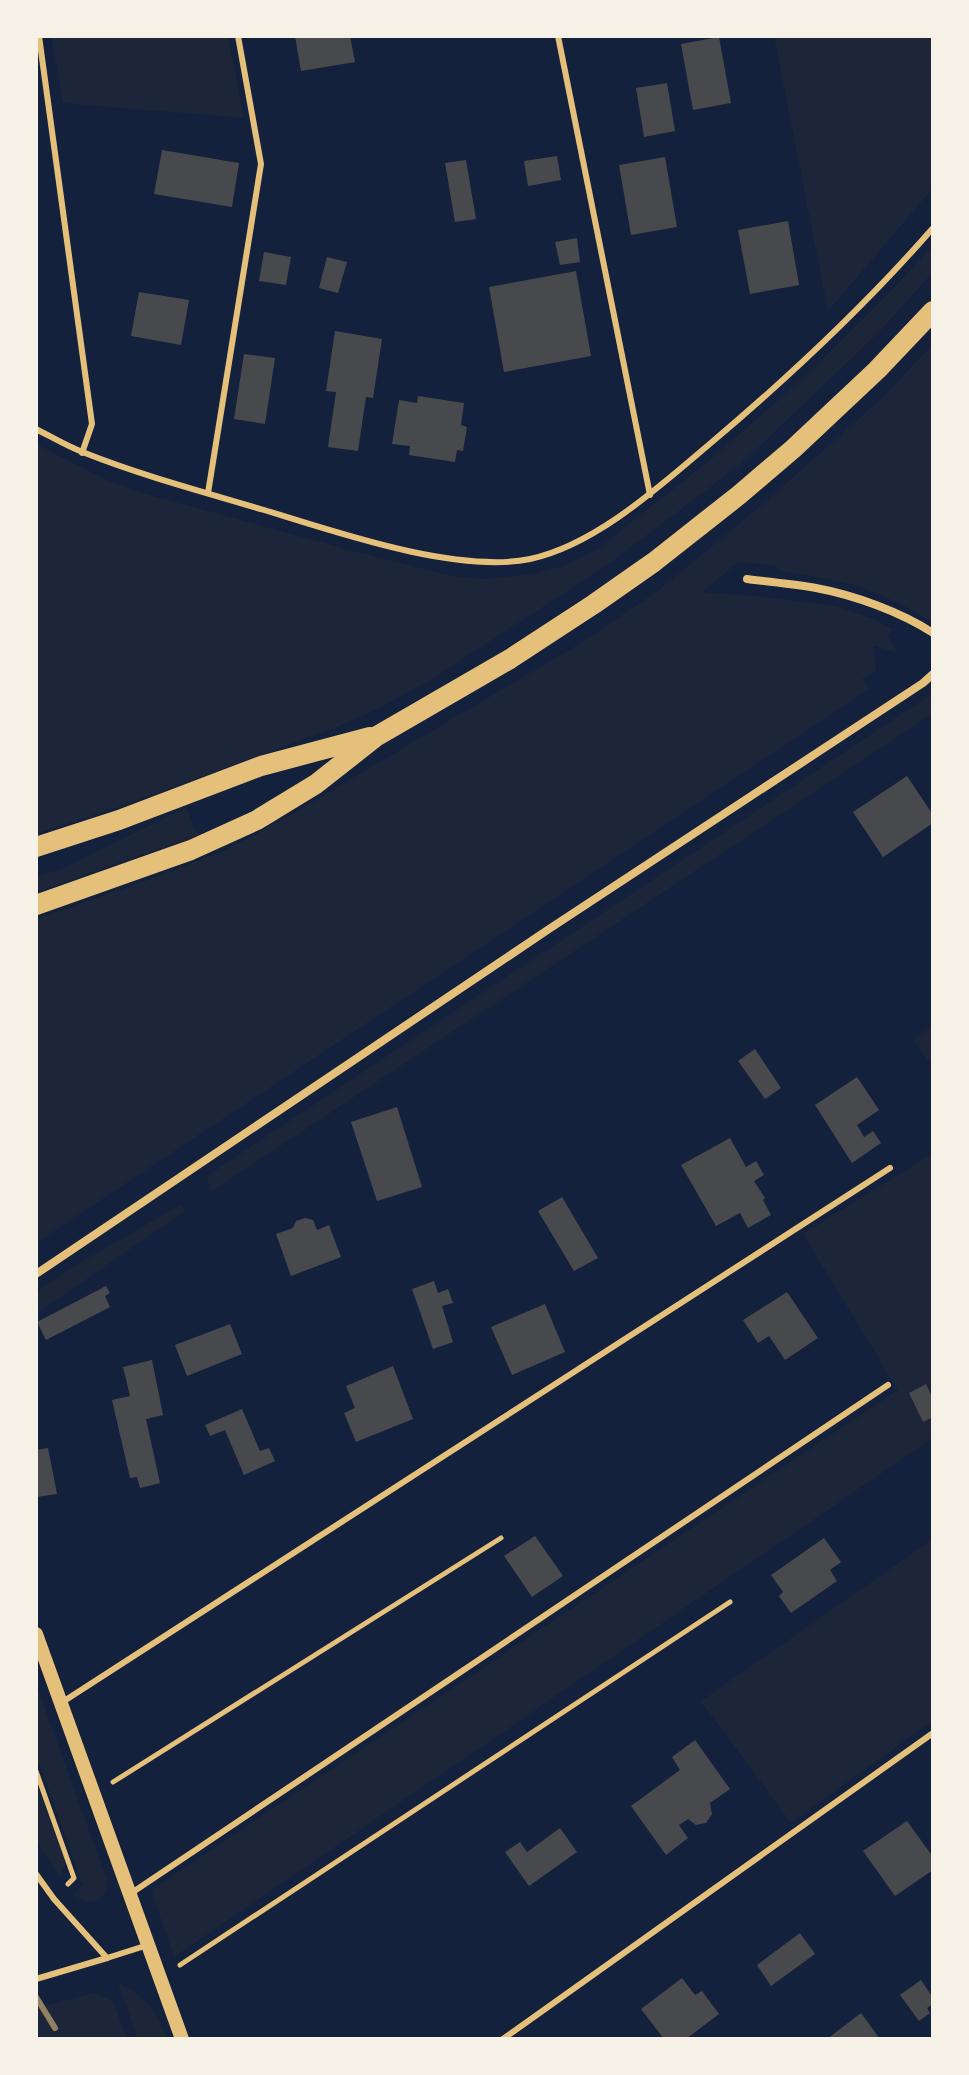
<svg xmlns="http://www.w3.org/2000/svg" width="969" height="2075" font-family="Barlow,sans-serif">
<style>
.green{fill:#1d2539}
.building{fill:#48494c}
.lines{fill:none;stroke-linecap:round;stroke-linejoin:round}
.path{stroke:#e5c07b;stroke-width:5}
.service{stroke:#e5c07b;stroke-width:6}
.minor{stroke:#e5c07b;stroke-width:8}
.tertiary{stroke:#e5c07b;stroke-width:14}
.primary{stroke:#e5c07b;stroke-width:20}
.rail{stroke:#918062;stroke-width:6}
</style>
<rect width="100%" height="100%" fill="#14213d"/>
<g class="green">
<polygon points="51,36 228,36 244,118 63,103"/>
<polygon points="774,36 933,36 933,188 828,311"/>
<polygon points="933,245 933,272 879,332 741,464 607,565 435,677 378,709 334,728 119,807 36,834 36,444 107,480 142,493 357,552 456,577 485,579 538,573 562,566 595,551 710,460 800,381 892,290"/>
<polygon points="933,344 933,622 898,603 862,587 827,579 784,572 774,565 739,562 702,592 764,597 836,606 871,618 893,629 887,635 898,653 874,646 876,671 862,679 869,689 36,1243 36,919 162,875 223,851 275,824 579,644 659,590 764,503 884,396"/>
<polygon points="933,693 933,713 211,1192 207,1176"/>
<polygon points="186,808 198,835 36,892 36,877 61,869"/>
<polygon points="933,1026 933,1068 913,1039"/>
<polygon points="933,1153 933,1438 174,1957 151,1890 898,1390 803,1234"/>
<polygon points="182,1204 185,1211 36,1314 36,1292 78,1264"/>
<polygon points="933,1539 933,1720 791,1823 701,1701"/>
<path d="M36,1684L107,1880C106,1903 91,1908 73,1894L83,1885L36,1755Z"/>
<polygon points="36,1782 66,1863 60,1877 36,1841"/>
<path d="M118,1983C145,1996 157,2010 167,2039H138Z"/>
<polygon points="94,1993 113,2001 127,2039 36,2039 36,2008"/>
</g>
<g class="building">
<polygon points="295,36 350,36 355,62 301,71"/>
<polygon points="719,37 731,103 693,110 681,44"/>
<polygon points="667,83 675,131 644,137 636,88"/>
<polygon points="162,150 239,163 232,207 154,194"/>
<polygon points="557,156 561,180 528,186 524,161"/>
<polygon points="665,157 677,227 631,235 619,165"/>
<polygon points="466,160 476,219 455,222 445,163"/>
<polygon points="788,221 799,285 750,294 738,230"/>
<polygon points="577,238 580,262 560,265 555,242"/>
<polygon points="264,252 291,257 286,285 259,281"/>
<polygon points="327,257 347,262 338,293 319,288"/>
<polygon points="576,271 591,356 504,372 489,287"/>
<polygon points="139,292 189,300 181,345 131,336"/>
<polygon points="335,331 382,339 373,398 366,397 358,451 328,447 336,392 326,391"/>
<polygon points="244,354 275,358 265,424 234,419"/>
<polygon points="418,396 464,403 461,425 467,427 463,451 457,450 455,462 409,455 410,446 392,444 399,400 417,403"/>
<polygon points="907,776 933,815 933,823 883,857 853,812"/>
<polygon points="755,1049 781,1088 765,1099 738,1061"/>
<polygon points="857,1077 879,1110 857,1125 864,1137 873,1131 881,1143 852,1163 815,1105"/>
<polygon points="397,1107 422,1187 377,1201 351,1122"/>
<polygon points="730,1138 746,1167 756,1161 764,1175 754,1181 765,1198 763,1200 771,1215 748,1228 740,1213 716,1226 681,1165"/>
<polygon points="562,1197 598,1258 574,1271 538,1211"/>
<polygon points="305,1218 313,1220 317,1230 329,1225 341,1257 291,1276 276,1234 293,1228 296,1221"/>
<polygon points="434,1281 438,1293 448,1289 453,1303 442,1306 453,1342 433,1349 412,1289"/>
<polygon points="106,1286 110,1293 105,1296 110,1307 46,1340 37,1322"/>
<polygon points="787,1292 818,1338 785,1360 769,1336 758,1343 743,1320"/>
<polygon points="545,1304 565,1352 512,1375 491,1327"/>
<polygon points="230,1324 242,1354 187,1376 175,1345"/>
<polygon points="152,1360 163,1415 146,1419 160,1483 140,1488 137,1477 130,1478 112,1400 130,1396 123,1367"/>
<polygon points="393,1366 413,1419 356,1442 344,1413 355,1408 346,1386"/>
<polygon points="926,1384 933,1399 933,1417 923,1422 909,1393"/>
<polygon points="242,1409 260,1451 269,1448 275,1461 244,1475 225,1430 210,1436 205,1425"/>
<polygon points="48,1448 57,1494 36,1497 36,1450"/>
<polygon points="535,1536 563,1576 532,1597 504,1556"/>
<polygon points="824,1538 841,1562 830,1570 837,1581 791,1613 779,1596 783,1592 771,1575"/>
<polygon points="695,1740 730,1789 710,1803 712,1814 706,1823 696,1825 688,1819 679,1825 688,1838 666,1855 631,1806 680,1770 672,1757"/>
<polygon points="907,1821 933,1857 933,1870 895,1896 863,1851"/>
<polygon points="560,1828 577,1852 529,1886 505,1852 520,1842 527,1852"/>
<polygon points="800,1933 815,1954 771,1986 757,1965"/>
<polygon points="682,1978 695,1995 702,1991 719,2014 686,2039 664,2039 641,2009"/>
<polygon points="921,1980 933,1998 933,2004 927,2008 930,2013 919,2021 900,1995"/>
<polygon points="861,2013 880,2039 827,2039"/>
</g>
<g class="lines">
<g class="path">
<polyline points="36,1771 74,1878 68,1884"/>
<polyline points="113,1782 501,1538"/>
<polyline points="180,1965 730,1602"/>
</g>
<g class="service">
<polyline points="39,36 92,424 82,453"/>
<polyline points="558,36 650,495"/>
<path d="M36,429C52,437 68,447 85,453C143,476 204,492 264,510C336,532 456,574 530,559C596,545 661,485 712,442C790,376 865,306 933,228"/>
<polyline points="208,493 261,164 238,36"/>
<polyline points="61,1703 890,1168"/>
<polyline points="36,1874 54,1899 107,1958 148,1945"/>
<polyline points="130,1894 888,1385"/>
<polyline points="36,1979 107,1958"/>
<polyline points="503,2039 933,1733"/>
</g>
<g class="minor">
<path d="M747,579C770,582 793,584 816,588C854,595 901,612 933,633"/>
<polyline points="36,1274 549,929 923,683 933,674"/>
</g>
<polyline class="tertiary" points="36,1634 182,2039"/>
<g class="primary">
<polyline points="36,847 119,820 261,766 370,737"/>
<polyline points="36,905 191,850 257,820 316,784 377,736 510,659 594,604 654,562 739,495 793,449 877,370 933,311"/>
</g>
<polyline class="rail" points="36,1997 55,2028"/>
</g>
<rect width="969" height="2075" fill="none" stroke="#f6f1e7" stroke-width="76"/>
</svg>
